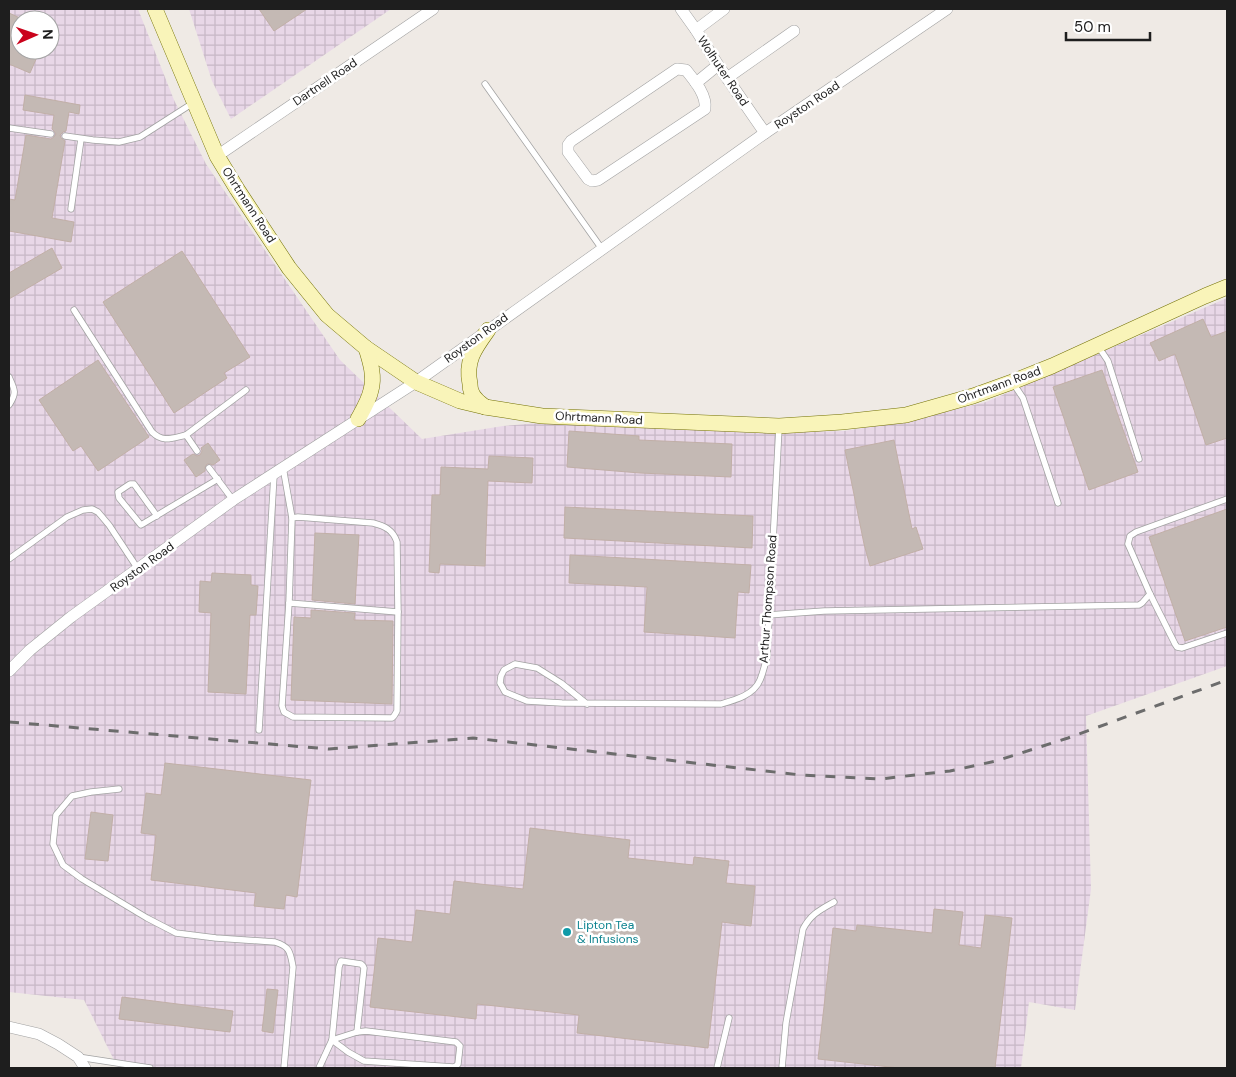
<svg xmlns="http://www.w3.org/2000/svg" width="1236" height="1077" font-family="'DM Sans',sans-serif">
<style>
.industrial{fill:url(#industrial-grid);fill-rule:evenodd}
.building{fill:#c4b9b4;stroke:#c1afa7}
.lines{fill:none;stroke-linecap:round;stroke-linejoin:round}
.service-casing{stroke:#a2a2a2;stroke-width:7}
.minor-casing{stroke:#a2a2a2;stroke-width:12}
.secondary-casing{stroke:#747206;stroke-width:16}
.service{stroke:#fff;stroke-width:5.5}
.minor{stroke:#fff;stroke-width:11}
.secondary{stroke:#f9f4b9;stroke-width:15}
.rail{stroke:#6c6c6c;stroke-width:3;stroke-dasharray:10 10;stroke-linecap:butt}
.culture-dot{fill:#0f9aa8;stroke:#fff;stroke-width:2}
.labels{text-anchor:middle;stroke-width:5;stroke-linejoin:round;paint-order:stroke}
.street-label{font-size:12px;fill:#1e1e1e;stroke:#fff}
.culture-label{font-size:12px;fill:#0d838f;stroke:#fff;text-anchor:start}
</style>
<defs>
<pattern id="industrial-grid" width="8" height="8" patternUnits="userSpaceOnUse" patternTransform="scale(1.25)"><rect width="8" height="8" fill="#e8d7e7"/><path d="M0 4h8M4 0v8" fill="none" stroke="#c7b8c6"/></pattern>
</defs>
<rect width="100%" height="100%" fill="#efeae5"/>
<g class="industrial">
<path d="M9,9H138L174,100L206,164L340,360L422,439L503,426L568,421L751,433L844,431L908,421L986,402L1227,298V666L1086,716L1091,889L1075,1010L1029,1002L1021,1068H118L84,1000L9,992ZM20,20H50V50H20Z"/>
<polygon points="189,9 391,9 231,119 212,81"/>
</g>
<g class="building">
<polygon points="259,9 307,9 274,31"/>
<polygon points="9,13 20,18 20,50 40,50 30,73 9,64"/>
<polygon points="25,95 80,105 79,114 69,112 66,131 63,132 60,135 61,138 65,141 52,218 74,222 71,242 9,231 9,199 15,200 26,135 51,139 54,137 56,134 54,131 52,129 54,115 23,110"/>
<polygon points="52,248 62,268 9,299 9,273"/>
<polygon points="182,251 250,357 224,373 227,378 174,413 103,302"/>
<polygon points="1203,319 1211,337 1227,331 1227,438 1206,445 1175,354 1159,361 1150,343"/>
<polygon points="98,360 149,437 98,471 81,446 73,451 39,400"/>
<polygon points="1102,370 1138,472 1089,490 1053,387"/>
<polygon points="569,431 639,436 639,440 732,444 731,477 640,473 567,467"/>
<polygon points="894,440 912,529 916,527 923,549 870,566 864,544 845,450"/>
<polygon points="208,443 220,460 213,465 210,464 207,464 205,467 205,471 196,477 184,460 193,454 197,456 200,455 202,451 201,448"/>
<polygon points="489,456 533,458 532,483 488,481 485,566 440,564 439,573 429,572 432,495 440,495 441,467 488,469"/>
<polygon points="565,507 753,516 752,548 564,538"/>
<polygon points="1227,509 1227,627 1185,641 1149,537"/>
<polygon points="315,533 359,535 355,604 312,600"/>
<polygon points="570,555 751,565 749,593 738,592 735,638 644,632 647,587 569,583"/>
<polygon points="212,573 251,575 251,585 258,586 256,615 250,615 246,694 208,692 211,613 199,612 200,581 211,582"/>
<polygon points="311,610 355,613 354,620 393,621 392,704 291,700 294,617 311,618"/>
<polygon points="165,763 311,780 297,897 286,895 284,909 254,906 256,893 151,880 156,835 141,833 146,793 161,795"/>
<polygon points="91,812 113,815 108,861 85,859"/>
<polygon points="530,828 630,840 628,858 693,865 694,857 729,861 726,883 755,886 751,926 722,922 708,1048 577,1033 579,1015 477,1004 476,1019 370,1007 378,938 412,942 416,910 450,914 454,881 523,889"/>
<polygon points="934,909 963,912 959,945 981,948 985,915 1012,918 995,1068 899,1068 818,1059 833,928 856,931 857,925 932,933"/>
<polygon points="267,989 278,990 273,1033 262,1031"/>
<polygon points="122,997 233,1011 230,1032 119,1019"/>
</g>
<g class="lines">
<g class="service-casing">
<g id="service">
<polyline points="485,84 602,249"/>
<polyline points="9,128 51,134"/>
<polyline points="65,136 93,140 119,142 140,137 193,103"/>
<polyline points="71,209 81,139"/>
<path d="M74,310L152,432C163,443 172,438 186,435"/>
<polyline points="1098,346 1108,361 1139,459"/>
<path d="M9,377C15,390 17,393 9,405"/>
<polyline points="1013,383 1023,398 1058,503"/>
<polyline points="197,451 186,435 246,390"/>
<polyline points="283,467 292,518"/>
<polyline points="209,468 233,500"/>
<polyline points="1227,499 1136,532 1130,536 1128,544 1150,594 1175,644 1177,647 1182,648 1227,633"/>
<polyline points="157,516 134,484 130,484 118,492 119,498 141,525 218,479"/>
<path d="M298,517L373,523C385,526 393,530 397,542L398,612L397,711L394,716L392,718L293,717L284,712L282,706L289,603L292,518Z"/>
<polyline points="9,559 67,517 83,510 92,509 98,512 109,525 138,569"/>
<polyline points="289,603 398,612"/>
<polyline points="768,615 824,611 1139,605 1142,603 1150,594"/>
<path d="M587,704L561,683L537,668L515,664L504,670L501,676L500,683L505,692L527,701L562,703L721,704C735,700 754,695 760,680C763,673 765,664 767,657L779,427"/>
<polyline points="259,730 274,475"/>
<path d="M119,789L91,792L72,796L56,815L53,844L63,865L82,879L147,918L176,933L216,938L275,942C291,947 290,953 293,967L284,1068"/>
<polygon points="366,1031 456,1042 460,1046 458,1064 456,1066 453,1067 364,1061 348,1052 332,1040 357,1032"/>
<polyline points="78,1057 150,1068"/>
<polyline points="319,1068 332,1040 339,967 341,961 361,964 363,966 364,968 357,1032"/>
<polyline points="717,1068 729,1018"/>
<path d="M782,1068L786,1023L803,929C811,914 820,910 834,902"/>
</g>
</g>
<g class="minor-casing">
<g id="minor">
<polyline points="681,9 696,30 718,65 727,78 765,133"/>
<polyline points="696,30 724,9"/>
<path d="M677,69L686,70C694,80 707,95 705,109L598,180L592,181L588,179L568,152V145L571,141Z"/>
<polyline points="727,78 794,31"/>
<polyline points="696,83 718,65"/>
<polyline points="217,156 433,9"/>
<polyline points="9,671 30,650 71,617 233,500 416,382 765,133 947,9"/>
<polyline points="9,1027 39,1034 58,1044 78,1057 85,1068"/>
</g>
</g>
<g class="secondary-casing">
<g id="secondary">
<polyline points="155,9 217,156 237,189 289,268 327,315 366,348 416,382 460,401 485,407 542,416 779,426 842,422 906,415 973,396 1012,382 1052,366 1205,296 1227,287"/>
<path d="M485,407C482,404 478,402 476,399C472,395 470,390 470,384C465,361 475,348 488,330"/>
<path d="M358,419C363,410 369,400 371,390C375,376 370,361 366,348"/>
</g>
</g>
<use href="#service" class="service"/>
<use href="#minor" class="minor"/>
<use href="#secondary" class="secondary"/>
<polyline class="rail" points="9,722 329,749 473,738 801,775 880,779 950,771 996,761 1068,738 1227,680"/>
</g>
<circle class="culture-dot" cx="567" cy="932" r="5"/>
<g class="labels">
<g class="street-label">
<text transform="translate(723 71) rotate(56)" y="4">Wolhuter Road</text>
<text transform="translate(325 82) rotate(-34)" y="4">Dartnell Road</text>
<text transform="translate(807 105) rotate(-34)" y="4">Royston Road</text>
<text transform="translate(249 205) rotate(57)" y="4">Ohrtmann Road</text>
<text transform="translate(476 338) rotate(-36)" y="4">Royston Road</text>
<text transform="translate(999 385) rotate(-20)" y="4">Ohrtmann Road</text>
<text transform="translate(599 418) rotate(3)" y="4">Ohrtmann Road</text>
<text transform="translate(142 567) rotate(-36)" y="4">Royston Road</text>
<text transform="translate(768 599) rotate(-86)" y="4">Arthur Thompson Road</text>
</g>
<g class="culture-label">
<text x="577" y="929">Lipton Tea<tspan x="577" dy="14">&amp; Infusions</tspan></text>
</g>
</g>
<rect width="1236" height="1077" fill="none" stroke="#1e1e1e" stroke-width="20"/>
<g transform="translate(35 35) rotate(88)"><circle r="24" fill="#ffffff" stroke="#a5a5a5"/>
<path d="M0-4L9 19L0 12L-9 19Z" fill="#ca031c"/>
<text y="-8" font-size="14" font-weight="bold" text-anchor="middle" fill="#1e1e1e">N</text>
</g>
<path d="M1066 32v8h84v-8" fill="none" stroke="#1e1e1e" stroke-width="2.5"/>
<text x="1074" y="32" font-size="15" fill="#1e1e1e" stroke="#ffffff" stroke-width="4" paint-order="stroke">50 m</text>
</svg>
